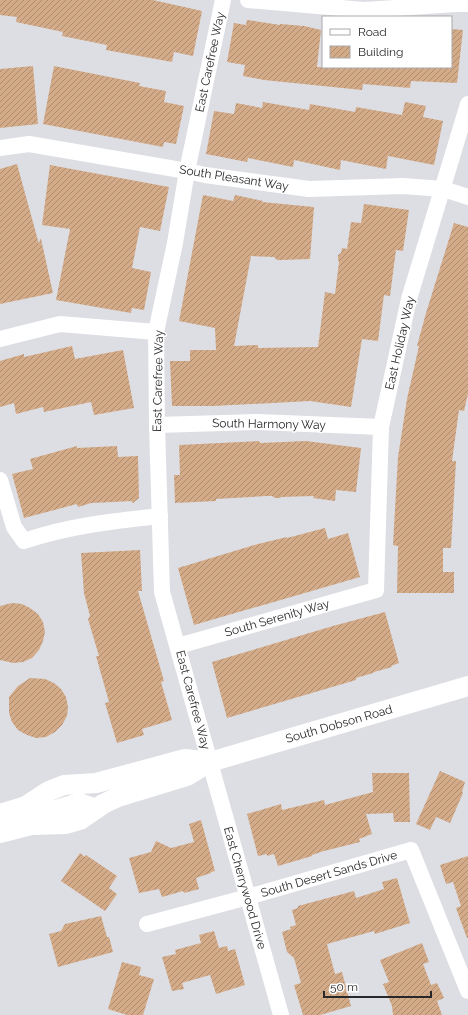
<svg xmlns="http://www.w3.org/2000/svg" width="468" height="1015" font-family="Raleway,sans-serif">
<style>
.building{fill:url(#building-hatch)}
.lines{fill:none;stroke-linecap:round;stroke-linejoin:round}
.minor{stroke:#fff;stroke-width:16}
.tertiary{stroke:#fff;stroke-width:20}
.labels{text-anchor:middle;stroke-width:3;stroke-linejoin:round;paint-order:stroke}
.street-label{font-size:12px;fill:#28282a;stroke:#fff}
</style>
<defs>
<pattern id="building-hatch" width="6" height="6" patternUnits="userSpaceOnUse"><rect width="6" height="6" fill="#d4ab88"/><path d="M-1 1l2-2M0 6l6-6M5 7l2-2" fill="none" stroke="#ac8b6f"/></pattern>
</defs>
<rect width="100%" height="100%" fill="#dddee3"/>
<g class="building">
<polygon points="0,0 153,0 202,11 193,56 174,52 172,62 106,50 107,45 62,36 63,32 16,22 17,17 0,15"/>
<polygon points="247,20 280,25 280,24 304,26 321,30 317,67 451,67 451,29 463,30 457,83 411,81 410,88 363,84 362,90 264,80 243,76 245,65 227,62 234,23 246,25"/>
<polygon points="33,66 38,124 0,128 0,69"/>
<polygon points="54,66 140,83 139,86 166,91 164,102 184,106 176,144 164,142 163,147 43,124"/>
<polygon points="263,102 309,110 310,104 355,112 356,107 402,115 405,102 426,106 423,117 443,121 434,165 388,156 386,169 341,160 340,170 294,160 293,167 248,158 247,162 206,154 214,111 234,114 236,103 262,108"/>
<polygon points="17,164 39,244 40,239 41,239 53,293 0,304 0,169"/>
<polygon points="50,165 169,187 160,231 140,227 132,268 151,272 144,310 132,308 131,313 56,300 70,229 42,225"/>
<polygon points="203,195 233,201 235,195 263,201 262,202 314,207 310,259 282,260 277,260 274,257 251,256 234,346 258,345 258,348 318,347 325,292 335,294 339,262 338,260 338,255 341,253 342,248 347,249 351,222 361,223 364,204 409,210 403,251 396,250 390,296 384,295 378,341 362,339 351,407 310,401 213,406 172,406 170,361 190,361 190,350 216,350 215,328 179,321"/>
<polygon points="454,223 468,227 468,394 464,411 459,410 452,461 456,461 451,548 443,548 443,572 454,572 454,593 397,593 398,546 393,545 398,457 407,399 419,346 417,346 426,313"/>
<polygon points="72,346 75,359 123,350 134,408 94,415 91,402 44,412 43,407 16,414 14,403 0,407 0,361 24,354 24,357"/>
<polygon points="259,441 260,443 306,441 361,448 356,492 336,490 335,501 313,498 314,496 281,497 280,498 275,498 272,496 267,496 216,499 216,501 175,503 174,475 180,475 179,445"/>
<polygon points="77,446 77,448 117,446 118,457 138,456 139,498 133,503 131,501 114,502 91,503 78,507 77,504 24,518 12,474 33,469 30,459"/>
<polygon points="325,528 328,539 348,533 360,577 194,625 178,568 258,544 287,537 287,538"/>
<polygon points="140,550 142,591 138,591 164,681 161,682 172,720 142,729 144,735 117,743 105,703 109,702 96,656 99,656 88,619 90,616 84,593 81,553"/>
<polygon points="12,603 22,604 30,608 38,614 43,622 45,632 43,641 39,650 32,658 23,662 13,663 0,660 0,606"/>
<polygon points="385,612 399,663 391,666 392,667 374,672 373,673 356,678 356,680 227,718 212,662 333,626"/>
<polygon points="30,678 45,679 54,683 61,689 66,697 68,707 67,716 62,725 55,732 46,737 36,738 27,735 18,730 12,722 9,713 9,697 18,686"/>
<polygon points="440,771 465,782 462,792 463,793 450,823 436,817 430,830 416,824"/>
<polygon points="372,773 409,773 410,822 394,822 393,813 366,814 372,834 359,839 360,842 324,851 312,855 312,856 278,866 274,854 267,856 267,854 258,856 247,814 281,804 282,810 324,800 325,805 373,792"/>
<polygon points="201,820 215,871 211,872 211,873 196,878 199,889 184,893 183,891 162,897 159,889 139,893 129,858 151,852 156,841 171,848 194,842 189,824"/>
<polygon points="80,853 85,857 86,855 117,876 109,888 117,894 105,911 61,881"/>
<polygon points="468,856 468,938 467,938 456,908 461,906 453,882 446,884 440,865"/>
<polygon points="397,878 410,923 375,934 374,931 327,944 335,974 342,972 351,1006 320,1015 303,1015 294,985 301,983 294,958 287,952 282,932 291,929 290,927 296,925 292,910 298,908 298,906 354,891 356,898 384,889 382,882"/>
<polygon points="101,916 107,937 109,937 113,952 58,967 49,934 61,931 65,924"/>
<polygon points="214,931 219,948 227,946 228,951 235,949 245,985 216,994 210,975 182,983 184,989 172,991 162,957 176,954 175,950 201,943 199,935"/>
<polygon points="422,943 429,962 423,964 431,985 437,983 444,998 437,1001 442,1015 393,1015 392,1006 383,984 389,982 380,960"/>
<polygon points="122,962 141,967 139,975 154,979 143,1015 127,1015 108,1009"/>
</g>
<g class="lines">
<g class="minor">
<polyline points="223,0 187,171 175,243 156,332 157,425 162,592 281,1015"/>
<polyline points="248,0 364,10 456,4 468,4"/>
<polyline points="0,148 29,144 187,171 205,175 309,189 403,186 443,189 468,197"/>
<polyline points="0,339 60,324 156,332"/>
<polyline points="157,425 258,422 381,427"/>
<path d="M0,480L14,527L24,541C68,526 113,521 160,516"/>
<polyline points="178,646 376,590 381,427 409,299 468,104"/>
<polyline points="147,924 248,897 411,850 468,991"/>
</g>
<g class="tertiary">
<polyline points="0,814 26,806 49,791 64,785 96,783 185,759 210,762"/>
<polyline points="31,824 39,815 79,803 96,809"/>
<polyline points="0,833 31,825 66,824 80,820 103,804 118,797 187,776 210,762 468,686"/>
</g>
</g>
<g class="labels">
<g class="street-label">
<text transform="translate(210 62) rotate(-78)" y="4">East Carefree Way</text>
<text transform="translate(234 178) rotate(9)" y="4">South Pleasant Way</text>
<text transform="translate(400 343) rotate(-77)" y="4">East Holiday Way</text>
<text transform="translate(158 381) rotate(-89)" y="4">East Carefree Way</text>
<text transform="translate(269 424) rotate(1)" y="4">South Harmony Way</text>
<text transform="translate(277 618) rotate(-16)" y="4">South Serenity Way</text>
<text transform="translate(193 700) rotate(75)" y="4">East Carefree Way</text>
<text transform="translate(339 724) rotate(-16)" y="4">South Dobson Road</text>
<text transform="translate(329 874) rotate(-16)" y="4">South Desert Sands Drive</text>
<text transform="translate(245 888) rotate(74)" y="4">East Cherrywood Drive</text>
</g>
</g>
<rect x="322" y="16" width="130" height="52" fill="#ffffff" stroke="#a9a9aa"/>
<rect x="330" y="29" width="20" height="6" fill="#ffffff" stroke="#a9a9aa"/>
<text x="358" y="36" font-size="12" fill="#28282a">Road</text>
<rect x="330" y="46" width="20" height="12" fill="url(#building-hatch)" stroke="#a9a9aa"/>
<text x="358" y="56" font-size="12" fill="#28282a">Building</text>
<path d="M324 991v6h107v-6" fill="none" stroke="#28282a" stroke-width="2"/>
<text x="330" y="991" font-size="12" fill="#28282a" stroke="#ffffff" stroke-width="3" paint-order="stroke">50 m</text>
</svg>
